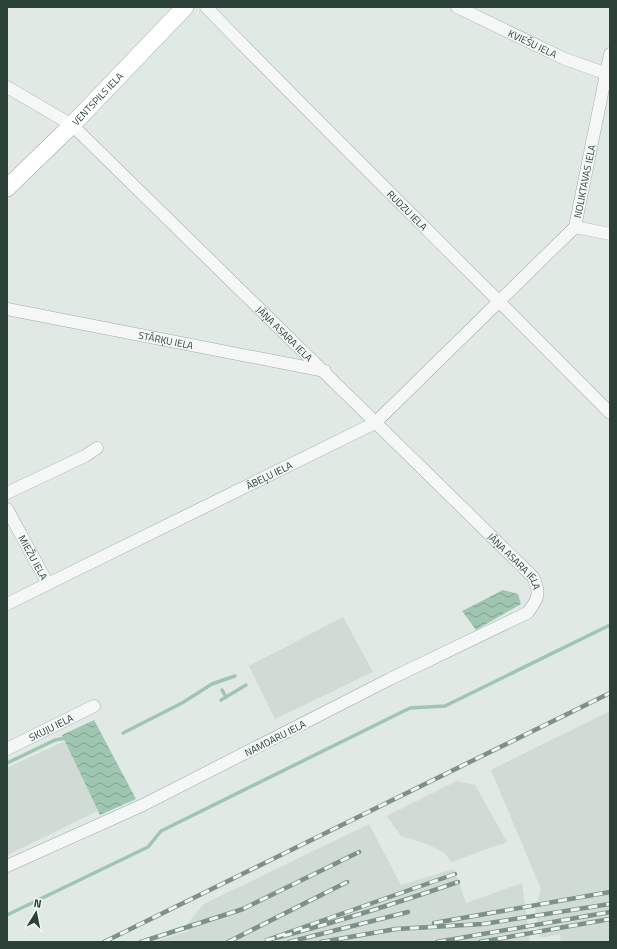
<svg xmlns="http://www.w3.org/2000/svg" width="617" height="949" font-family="'Titillium Web',sans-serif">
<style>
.built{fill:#d0dbd5}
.water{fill:url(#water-waves)}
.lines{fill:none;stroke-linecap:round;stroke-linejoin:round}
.stream{stroke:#9fc6b0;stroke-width:3.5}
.street-casing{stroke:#9faca6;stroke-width:13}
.secondary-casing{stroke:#9faca6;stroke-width:18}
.street{stroke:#f4f7f6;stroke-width:12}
.secondary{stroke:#fff;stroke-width:17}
.rail-casing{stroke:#7c9188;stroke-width:4.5}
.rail{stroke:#f1f6f4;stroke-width:3;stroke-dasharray:9;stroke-linecap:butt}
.labels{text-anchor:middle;stroke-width:4;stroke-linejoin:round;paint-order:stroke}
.street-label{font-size:10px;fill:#2b4037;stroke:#f1f6f4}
</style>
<defs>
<pattern id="water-waves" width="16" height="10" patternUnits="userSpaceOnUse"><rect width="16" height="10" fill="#9fc6b0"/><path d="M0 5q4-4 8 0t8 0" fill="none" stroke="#82a290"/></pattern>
</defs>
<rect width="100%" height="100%" fill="#e1e9e5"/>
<g class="built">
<polygon points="343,617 373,672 275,719 249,666"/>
<polygon points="610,711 610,942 561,942 560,934 540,938 535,909 541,889 491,770"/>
<polygon points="65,741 98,811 7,855 7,768"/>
<polygon points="457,781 475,785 507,842 451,862 445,853 427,844 401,836 387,816"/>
<polygon points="369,824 401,885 454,869 466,903 522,883 530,942 152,942 189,931 187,924 204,904"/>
</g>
<g class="water">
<polygon points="503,590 518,594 521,604 476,630 462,611"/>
<polygon points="94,720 136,799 100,815 62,735"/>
</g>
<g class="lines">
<g class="stream">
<polyline points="222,690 226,697"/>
<polyline points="221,700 246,685"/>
<polyline points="123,733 182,703 212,684 235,676"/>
<polyline points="7,763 55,740 66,738"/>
<polyline points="7,915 148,847 161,831 410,708 445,706 610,625"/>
</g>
<g class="street-casing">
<g id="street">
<path id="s1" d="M206,7C339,144 476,277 610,413"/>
<path id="s2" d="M457,7L565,59L610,75"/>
<path id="s3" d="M7,87L72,125L533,577C541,593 538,600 527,613L390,679L143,805L7,866"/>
<polyline points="575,227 610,234"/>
<path id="s4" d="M7,309L325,371"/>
<polyline points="7,493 85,456 97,448"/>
<path id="s5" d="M7,509L48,584"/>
<path id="s6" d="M7,604L375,423L575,227L610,54"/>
<path id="s7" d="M7,749L94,706"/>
</g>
</g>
<g class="secondary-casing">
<g id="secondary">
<path id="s8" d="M7,188L72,125L185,7"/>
</g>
</g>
<use href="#street" class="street"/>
<use href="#secondary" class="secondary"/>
<g class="rail-casing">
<g id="rail">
<path d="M455,874L267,940C332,924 394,904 458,882"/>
<polyline points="434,923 610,892"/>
<polyline points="104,942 610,693"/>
<polyline points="141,942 243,909 359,852"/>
<polyline points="228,942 347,882"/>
<polyline points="289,942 408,912"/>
<polyline points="321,942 396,929 483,924 610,904"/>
<polyline points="437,942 610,912"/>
<polyline points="480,942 610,919"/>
</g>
</g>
<use href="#rail" class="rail"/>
</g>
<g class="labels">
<g class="street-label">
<text dy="4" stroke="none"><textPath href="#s2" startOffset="84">KVIEŠU IELA</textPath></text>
<text dy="4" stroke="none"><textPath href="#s8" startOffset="127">VENTSPILS IELA</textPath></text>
<text dy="4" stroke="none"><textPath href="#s6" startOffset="737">NOLIKTAVAS IELA</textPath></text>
<text dy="4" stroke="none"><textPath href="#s1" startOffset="286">RUDZU IELA</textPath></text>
<text dy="4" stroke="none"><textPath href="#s3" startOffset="373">JĀŅA ASARA IELA</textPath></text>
<text dy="4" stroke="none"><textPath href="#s4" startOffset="162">STĀRĶU IELA</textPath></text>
<text dy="4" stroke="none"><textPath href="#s6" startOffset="292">ĀBEĻU IELA</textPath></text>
<text dy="4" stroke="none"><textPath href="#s5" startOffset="55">MIEŽU IELA</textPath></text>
<text dy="4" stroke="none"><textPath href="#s3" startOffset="697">JĀŅA ASARA IELA</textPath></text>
<text dy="4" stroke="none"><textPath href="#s7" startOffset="49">SKUJU IELA</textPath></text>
<text transform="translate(275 738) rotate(-27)" y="4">NAMDARU IELA</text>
</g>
</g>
<rect width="617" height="949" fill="none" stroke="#2b4037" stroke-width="16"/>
<g transform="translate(36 913) rotate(10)" stroke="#f1f6f4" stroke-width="3" paint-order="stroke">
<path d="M0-3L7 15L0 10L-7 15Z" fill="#2b4037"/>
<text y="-6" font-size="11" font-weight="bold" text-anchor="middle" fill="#2b4037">N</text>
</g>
</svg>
